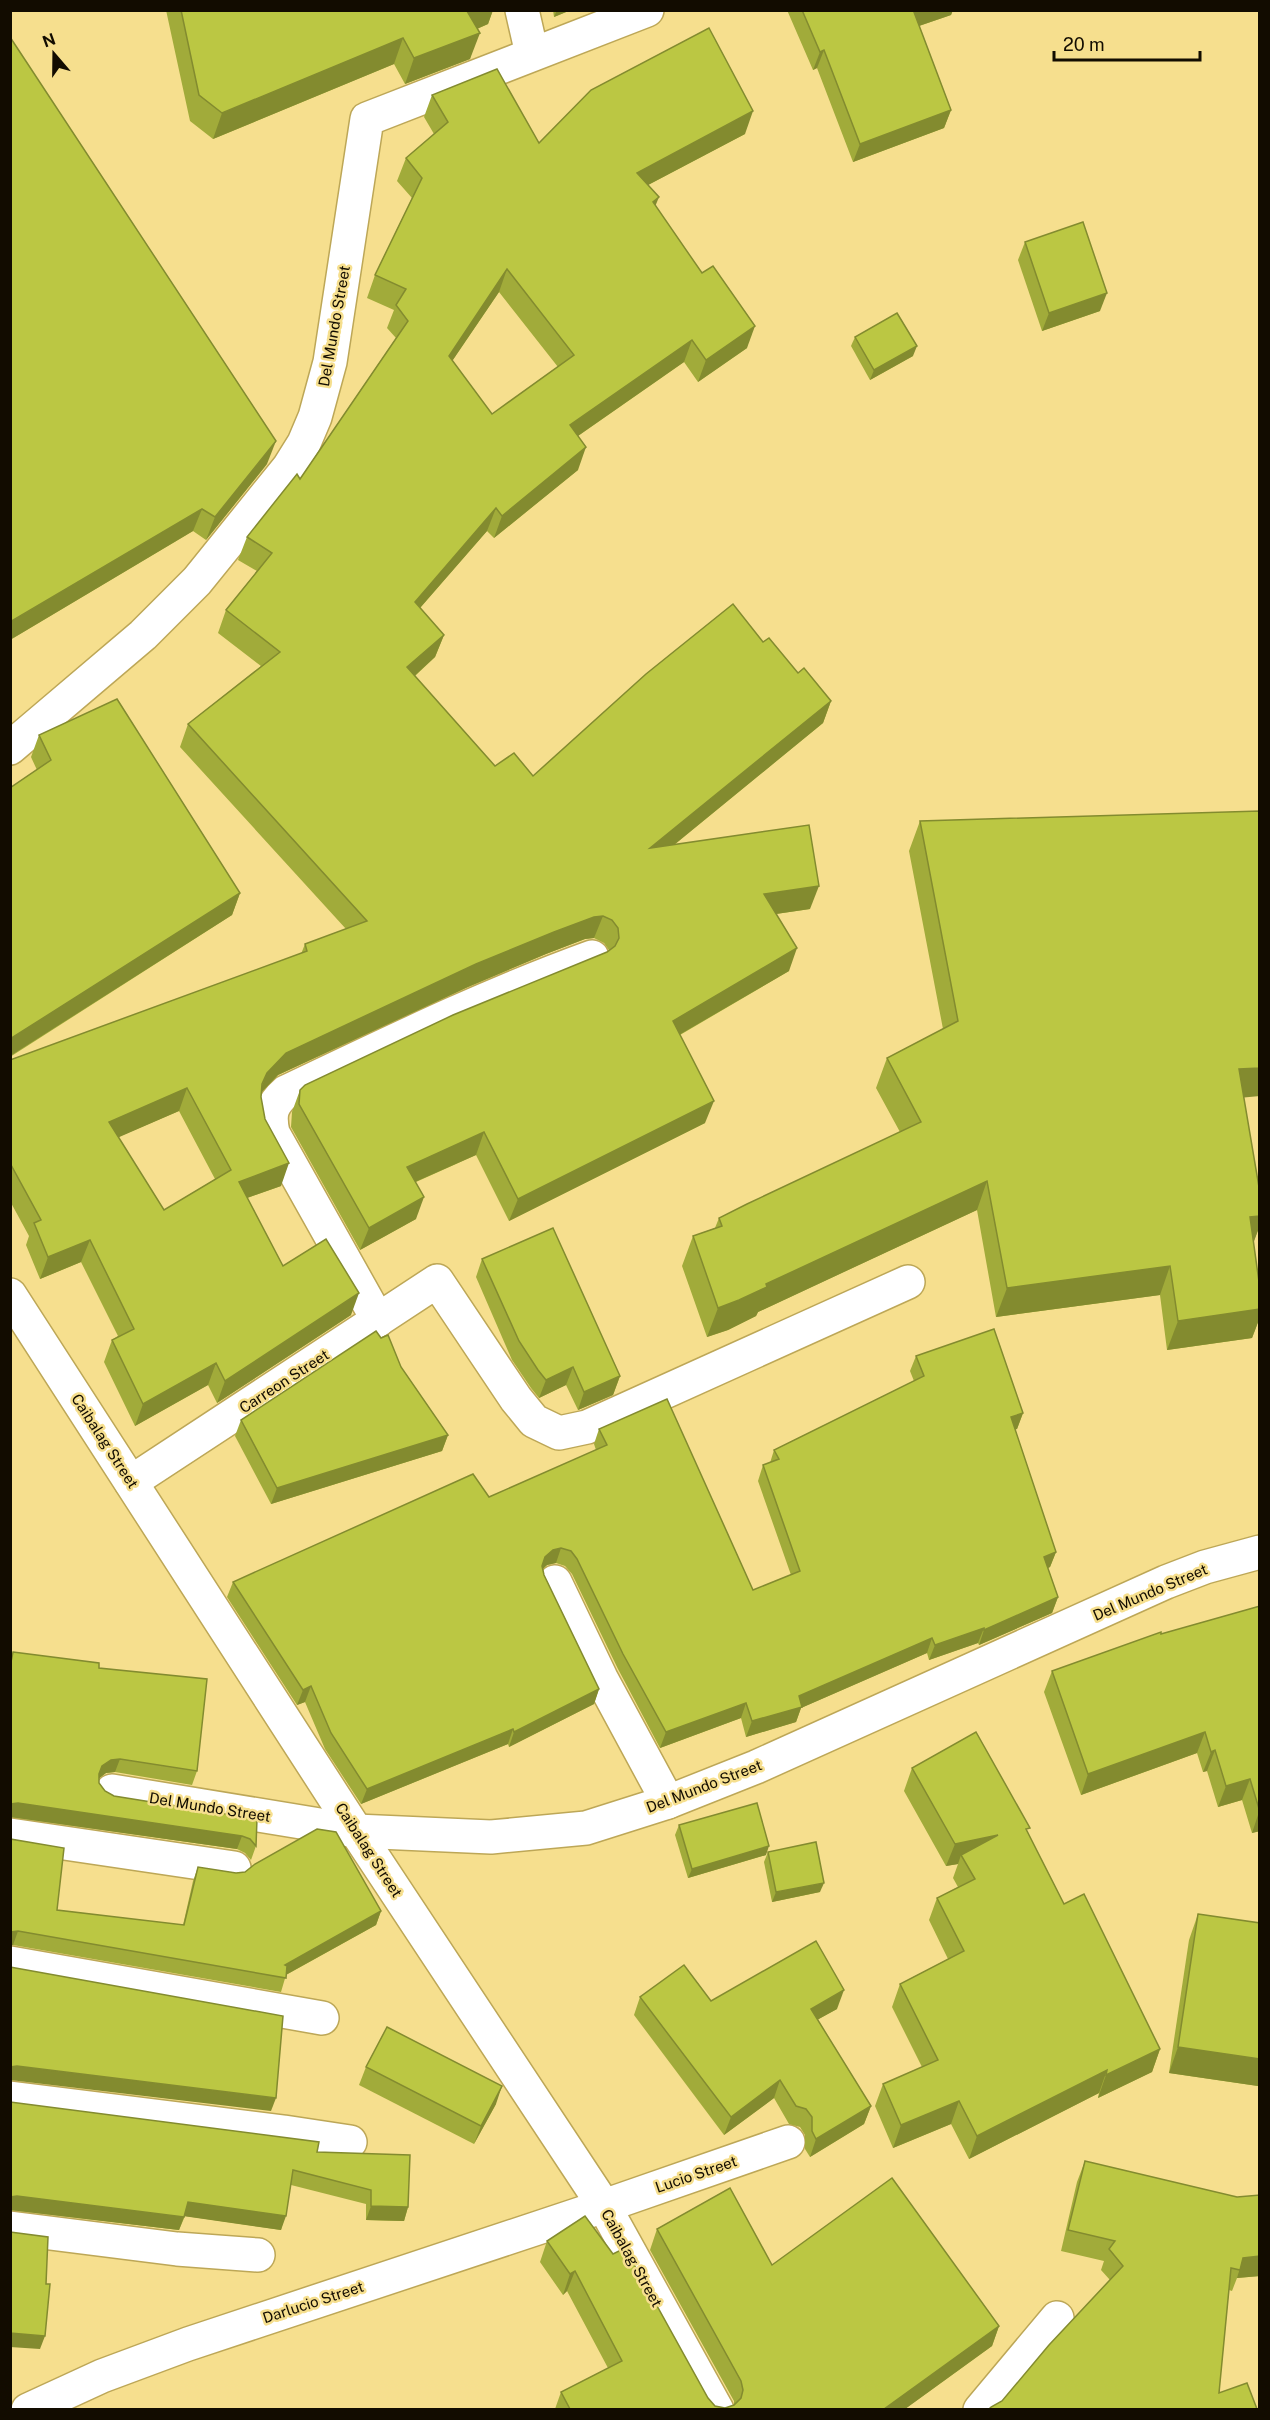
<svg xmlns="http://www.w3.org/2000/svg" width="1270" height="2420" font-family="'Public Sans',sans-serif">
<rect width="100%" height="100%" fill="#f6df8e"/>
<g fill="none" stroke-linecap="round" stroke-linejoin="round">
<g stroke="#bda757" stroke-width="36">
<g id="minor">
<path d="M522 10 532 54"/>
<path d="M10 748 143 635 197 581 289 467 304 443 315 417 330 362 367 119 647 10"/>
<path d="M10 1295 356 1831 604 2206 717 2410"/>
<path d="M378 1320 273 1133C269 1114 271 1105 286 1092 387 1044 487 995 592 957"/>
<path d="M131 1482 437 1281 516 1399 534 1421 559 1433 587 1427 908 1282"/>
<path d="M555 1582 601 1678 668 1802"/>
<path d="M112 1791 356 1831 491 1837 586 1828 668 1802 756 1767 1166 1582 1205 1567 1260 1552"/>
<path d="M10 1835 234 1868"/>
<path d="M10 1963 322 2018"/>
<path d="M10 2098 284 2132 350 2142"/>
<path d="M10 2228 177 2249 258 2255"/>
<path d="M28 2410 102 2376 188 2344 604 2206 788 2142"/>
<path d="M980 2410 1057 2318"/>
</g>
</g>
<use href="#minor" stroke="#fff" stroke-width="33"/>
</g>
<g fill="#a1ab3a" fill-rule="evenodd">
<path d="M166 10H493L488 24 477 29 470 59 405 84 394 64 213 139 190 121Z"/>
<path d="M553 10H571L554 17Z"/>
<path d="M787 10H953L951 15 919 26 951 110 944 128 853 162 817 68 813 70Z"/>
<path d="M432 95 539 143 745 134 648 185 655 206 747 348 698 382 684 362 578 436V470L494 538 487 531 420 608 444 635 435 657 415 676 495 766 533 776 763 642 798 673 831 701 823 723 674 845 810 909 776 914 789 971 680 1035 705 1123 509 1221 476 1155 416 1182V1219L360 1250 291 1127 292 1112 300 1090 607 952 609 950 604 943 594 938 585 939 546 954 468 987 278 1075 261 1093V1097L265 1119 281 1186 247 1198 283 1266 351 1315 217 1403 208 1385 135 1426 104 1362 112 1340 118 1336 81 1262 40 1279 26 1245 29 1236 10 1201V1060L301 954 305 944 346 929 180 747 188 724 261 666 218 633 226 610 257 571 238 560 247 537 300 479 396 338 387 328 394 310 367 298 375 275 412 198 397 181 406 158 434 134 424 117ZM499 292 558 367 492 414 452 361ZM179 1111 215 1179 164 1210 118 1137Z"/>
<path d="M1025 242 1100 311 1042 331 1018 260Z"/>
<path d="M855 337 913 356 870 380 851 346Z"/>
<path d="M267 464 206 540 193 531 10 640Z"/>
<path d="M39 735 240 893 232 915 10 1057V788L37 770 31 757Z"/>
<path d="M920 821 1243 1097 1260 1193V1225L1253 1243 1260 1289V1317L1252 1338 1167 1350 1160 1295 996 1317 977 1210 758 1312 756 1316 728 1330 707 1337 682 1266 693 1236 715 1228 719 1218 900 1132 876 1088 887 1058 943 1029 909 851Z"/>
<path d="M482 1259 620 1376 613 1395 578 1410 566 1385 539 1398 531 1388 512 1360 476 1277Z"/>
<path d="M916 1356 1023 1413 1017 1429H1015L1056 1552 1050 1567 1048 1568 1058 1597 1052 1613 979 1645 978 1643 929 1660 927 1653 801 1708 796 1722 746 1737 741 1718 660 1748 618 1669 572 1574 565 1566 556 1563 547 1565 543 1569 544 1575 599 1689 594 1704 509 1747 508 1744 361 1804 325 1749 305 1702 297 1705 227 1597 233 1582 489 1497 596 1450 594 1444 599 1429 753 1590 791 1575 758 1481 763 1465 770 1463 774 1450 914 1381 910 1371Z"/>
<path d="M401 1367 448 1435 442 1451 271 1504 235 1436 241 1420Z"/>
<path d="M1260 1606V1831L1252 1833 1242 1800 1218 1807 1207 1771 1203 1772 1197 1753 1081 1795 1044 1692 1052 1671 1161 1634Z"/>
<path d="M13 1652 99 1668 197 1771 192 1785 115 1772 106 1773 99 1778V1783L105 1791 114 1796 257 1819 256 1846 251 1860 245 1853 237 1849 10 1817V1658Z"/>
<path d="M912 1768 1028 1833 1064 1904 1160 2049 1152 2072 1098 2098 1099 2093 969 2159 951 2124 893 2148 875 2106 883 2084 922 2067 892 2007 900 1984 948 1959 929 1920 937 1898 958 1887 953 1878 958 1864 946 1866 904 1791Z"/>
<path d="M679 1825 766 1855 688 1878 675 1835Z"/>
<path d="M10 1839 57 1910 183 1925 193 1881 198 1867 381 1911 376 1925 286 1975 281 1992 13 1945Z"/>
<path d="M768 1852 820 1892 772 1902 764 1862Z"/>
<path d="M1198 1914 1260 1923V2083L1258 2086 1169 2073 1189 1940Z"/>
<path d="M640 1997 837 2009 817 2020 871 2106 864 2124 810 2157 805 2149V2135L800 2127 789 2124 774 2098 724 2135 634 2015Z"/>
<path d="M366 2067 496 2104 474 2144 359 2085Z"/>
<path d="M10 2102 317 2152 408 2207 404 2221 366 2220V2204L291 2185 281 2230 185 2216 179 2230 10 2210Z"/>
<path d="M1085 2161 1260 2276 1237 2278 1232 2291 1229 2290 1219 2393 1002 2401 1110 2280 1101 2270 1104 2261 1061 2251 1077 2182Z"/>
<path d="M657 2229 772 2265 999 2326 992 2346 905 2409H555L561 2392 608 2368 567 2291 563 2295 540 2262 547 2241 715 2406 725 2408 734 2405V2401L650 2250Z"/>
</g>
<g fill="#838b2f">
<path d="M469 10H493L488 24 458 37 467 11Z"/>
<path d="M557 10H571L554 17Z"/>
<path d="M918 10H953L951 15 907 30 914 12Z"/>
<path d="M480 33 470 59 405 84 414 58Z"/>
<path d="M403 38 394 64 213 139 222 113Z"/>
<path d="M824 50 817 68 813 70 820 52Z"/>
<path d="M951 110 944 128 853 162 860 144Z"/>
<path d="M753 111 745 134 629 195 637 173Z"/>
<path d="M659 197 650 219 653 202Z"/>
<path d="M507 269 499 292 440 379 449 356Z"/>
<path d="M1107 293 1100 311 1042 331 1049 313Z"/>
<path d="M755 326 747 348 698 382 706 360Z"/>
<path d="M692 340 684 362 562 447 570 425Z"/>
<path d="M917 346 913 356 870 380 874 370Z"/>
<path d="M276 441 267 464 206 540 215 517Z"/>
<path d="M586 447 578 470 494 538 502 516Z"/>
<path d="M496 508 487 531 406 624 415 602Z"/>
<path d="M202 509 193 531 10 640V622Z"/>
<path d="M444 635 435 657 399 690 407 667Z"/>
<path d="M831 701 823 723 642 871 650 848Z"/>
<path d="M819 886 810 909 756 917 764 894Z"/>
<path d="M240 893 232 915 10 1056V1039Z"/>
<path d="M603 916 594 938 585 939 546 954 468 987 278 1075 258 1096 267 1073 286 1053 476 964 554 932 594 917Z"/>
<path d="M797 948 789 971 665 1043 673 1021Z"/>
<path d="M1260 1068V1096L1228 1099 1239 1069Z"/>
<path d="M187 1088 179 1111 101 1145 109 1122Z"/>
<path d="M714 1101 705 1123 509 1221 518 1199Z"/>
<path d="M484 1132 476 1155 399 1189 407 1167Z"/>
<path d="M289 1163 281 1186 230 1204 239 1182Z"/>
<path d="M987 1181 977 1210 758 1312 756 1316 728 1330 707 1337 718 1308 766 1284Z"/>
<path d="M424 1197 416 1219 360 1250 369 1228Z"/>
<path d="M1260 1216V1225L1253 1244 1250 1217Z"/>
<path d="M90 1240 81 1262 40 1279 48 1257Z"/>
<path d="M1170 1266 1160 1295 996 1317 1007 1288Z"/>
<path d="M359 1293 351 1315 217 1403 225 1381Z"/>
<path d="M1260 1309V1317L1252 1338 1167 1350 1178 1321Z"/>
<path d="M216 1363 208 1385 135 1426 143 1404Z"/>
<path d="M573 1367 566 1385 539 1398 546 1380Z"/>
<path d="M620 1376 613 1395 578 1410 584 1392Z"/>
<path d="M1023 1413 1017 1429 1006 1433 1011 1417Z"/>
<path d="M448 1435 442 1451 271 1504 277 1488Z"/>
<path d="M561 1548 556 1563 547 1565 539 1572 545 1557 553 1550Z"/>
<path d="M1056 1552 1050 1567 1039 1572 1044 1557Z"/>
<path d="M1058 1597 1052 1613 979 1645 984 1630Z"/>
<path d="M984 1628 978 1643 929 1660 935 1645Z"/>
<path d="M932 1638 927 1653 801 1708 796 1722 746 1737 752 1721 799 1696Z"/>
<path d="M311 1686 305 1702 297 1705 303 1690Z"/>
<path d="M599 1689 594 1704 509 1747 514 1732Z"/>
<path d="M746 1703 741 1718 660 1748 666 1732Z"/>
<path d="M513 1729 508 1744 361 1804 367 1789Z"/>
<path d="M1205 1732 1197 1753 1081 1795 1088 1774Z"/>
<path d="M1215 1750 1207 1771 1203 1772 1211 1752Z"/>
<path d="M120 1759 115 1772 106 1773 97 1780 94 1787 102 1766 111 1760Z"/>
<path d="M1250 1779 1242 1800 1218 1807 1226 1786Z"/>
<path d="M18 1803 242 1836 237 1849 10 1817V1804Z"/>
<path d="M1259 1812 1260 1831 1252 1833Z"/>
<path d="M998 1835 961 1855 958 1864 946 1866 955 1844Z"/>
<path d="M769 1846 766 1855 688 1878 692 1869Z"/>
<path d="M824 1883 820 1892 772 1902 776 1892Z"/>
<path d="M381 1911 376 1925 282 1977 285 1965Z"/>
<path d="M18 1931 13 1945H10V1932Z"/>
<path d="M844 1990 837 2009 804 2027 811 2009Z"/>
<path d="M1178 2047 1260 2059V2083L1258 2086 1169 2073Z"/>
<path d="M1160 2049 1152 2072 1098 2098 1106 2075Z"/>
<path d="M17 2066 276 2098 271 2111 10 2080V2067Z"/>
<path d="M1107 2070 1099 2093 969 2159 977 2136Z"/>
<path d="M780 2080 774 2098 724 2135 731 2117Z"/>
<path d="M502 2086 496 2104 474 2144 481 2126Z"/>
<path d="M959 2101 951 2124 893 2148 901 2125Z"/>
<path d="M871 2106 864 2124 810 2157 816 2139Z"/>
<path d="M17 2196 184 2217 179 2230 10 2210V2197Z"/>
<path d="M188 2202 286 2216 281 2230 183 2216Z"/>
<path d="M371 2206 408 2207 404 2221 366 2220Z"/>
<path d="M1260 2256V2276L1237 2278 1243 2258Z"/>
<path d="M575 2271 567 2291 563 2295 570 2274Z"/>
<path d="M999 2326 992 2346 905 2409H884Z"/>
<path d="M10 2333 45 2336 40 2349 10 2347Z"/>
</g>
<g fill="#bbc743" stroke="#838b2f" stroke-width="1.5" fill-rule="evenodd">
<path d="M181 10H469L467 11 480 33 414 58 403 38 222 113 199 95Z"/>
<path d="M802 10H918L914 12 951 110 860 144 824 50 820 52Z"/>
<path d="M709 28 753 111 637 173 659 197 653 202 702 273 713 266 755 326 706 360 692 340 570 425 586 447 502 516 496 508 415 602 444 635 407 667 495 766 514 753 533 776 646 674 733 604 763 642 769 638 798 673 804 668 831 701 650 848 809 825 819 886 764 894 797 948 673 1021 714 1101 518 1199 484 1132 407 1167 424 1197 369 1228 299 1104 300 1090 305 1085 453 1015 607 952 615 946 619 938 618 928 612 920 603 916 594 917 554 932 476 964 286 1053 267 1073 262 1084 261 1097 265 1119 289 1163 239 1182 283 1266 326 1239 359 1293 225 1381 216 1363 143 1404 112 1340 134 1329 90 1240 48 1257 34 1223 41 1220 10 1163V1060L307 951 305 944 367 921 188 724 280 652 226 610 272 553 247 537 297 474 300 479 408 321 396 305 406 289 375 275 422 178 406 158 448 122 432 95 497 69 539 143 591 90ZM507 269 574 355 492 414 449 356ZM187 1088 231 1170 164 1210 109 1122Z"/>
<path d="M10 37 276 441 215 517 202 509 10 622Z"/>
<path d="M1083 222 1107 293 1049 313 1025 242Z"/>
<path d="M897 313 917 346 874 370 855 337Z"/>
<path d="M117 699 240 893 10 1039V788L51 760 39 735Z"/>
<path d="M1260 811V1068L1239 1069 1260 1193V1216L1250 1217 1260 1289V1309L1178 1321 1170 1266 1007 1288 987 1181 766 1284 767 1287 739 1300 718 1308 693 1236 722 1226 719 1218 747 1204 921 1122 887 1058 958 1021 920 821Z"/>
<path d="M553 1228 620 1376 584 1392 573 1367 546 1380 538 1370 519 1341 482 1259Z"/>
<path d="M994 1329 1023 1413 1011 1417 1056 1552 1044 1557 1058 1597 984 1630V1628L935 1645 932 1638 799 1696 802 1707 752 1721 746 1703 666 1732 623 1654 577 1559 571 1551 561 1548 553 1550 545 1557 542 1566 544 1575 599 1689 514 1732 513 1729 367 1789 331 1733 311 1686 303 1690 233 1582 473 1474 489 1497 607 1445 599 1429 667 1399 753 1590 800 1571 763 1465 779 1459 774 1450 924 1376 916 1356Z"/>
<path d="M376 1331 381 1338 388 1335 401 1367 448 1435 277 1488 241 1420Z"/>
<path d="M1260 1606V1812L1250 1779 1226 1786 1215 1750 1211 1752 1205 1732 1088 1774 1052 1671 1161 1632V1634Z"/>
<path d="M13 1652 99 1663V1668L207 1679 197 1771 120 1759 111 1760 102 1766 99 1774V1783L105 1791 114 1796 257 1819 256 1846 250 1839 242 1836 18 1803 10 1804V1667Z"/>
<path d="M976 1732 1030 1828 1026 1829 1064 1904 1084 1894 1160 2049 1106 2075 1107 2070 977 2136 959 2101 901 2125 883 2084 938 2060 900 1984 964 1951 937 1898 975 1879 961 1855 998 1835 955 1844 912 1768Z"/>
<path d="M757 1803 769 1846 692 1869 679 1825Z"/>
<path d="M317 1829 336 1832 381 1911 285 1965 287 1966 286 1978 18 1931 10 1932V1839L64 1848 57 1910 184 1925 198 1867 236 1873 245 1872 255 1864Z"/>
<path d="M816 1842 824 1883 776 1892 768 1852Z"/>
<path d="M1198 1914 1260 1923V2059L1178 2047Z"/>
<path d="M816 1941 844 1990 811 2009 871 2106 816 2139 812 2131V2117L806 2109 796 2106 780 2080 731 2117 640 1997 684 1965 711 2001Z"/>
<path d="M10 1967 283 2016 276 2098 17 2066 10 2067Z"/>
<path d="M387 2027 502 2086 481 2126 366 2067Z"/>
<path d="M10 2102 319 2142 317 2152 410 2155 408 2207 371 2206V2190L293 2170 286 2216 188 2202 184 2217 17 2196 10 2197Z"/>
<path d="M1085 2161 1237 2197 1260 2195V2256L1243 2258 1240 2270 1231 2268 1219 2393 1247 2383 1257 2409H989L991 2407 1002 2401 1049 2345 1123 2266 1109 2249 1115 2241 1068 2230Z"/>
<path d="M892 2178 999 2326 884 2409H570L561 2392 622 2361 575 2271 570 2274 547 2241 585 2216 613 2254 625 2248 708 2398 715 2406 725 2408 734 2405 741 2398 743 2390 741 2381 657 2229 730 2188 772 2265Z"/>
<path d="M10 2232 48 2237 46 2284H50L45 2336 10 2333Z"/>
</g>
<g text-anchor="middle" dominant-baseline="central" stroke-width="5" stroke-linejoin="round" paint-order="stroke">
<g font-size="15" fill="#120c00" stroke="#f6df8e">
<text transform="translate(334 326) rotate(-80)">Del Mundo Street</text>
<text transform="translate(284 1381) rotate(-33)">Carreon Street</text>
<text transform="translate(105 1441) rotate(57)">Caibalag Street</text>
<text transform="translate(1150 1592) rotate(-23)">Del Mundo Street</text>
<text transform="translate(704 1786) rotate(-21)">Del Mundo Street</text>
<text transform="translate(210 1807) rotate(9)">Del Mundo Street</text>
<text transform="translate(369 1850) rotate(57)">Caibalag Street</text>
<text transform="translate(696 2174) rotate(-19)">Lucio Street</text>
<text transform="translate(632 2258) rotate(61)">Caibalag Street</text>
<text transform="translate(313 2302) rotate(-18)">Darlucio Street</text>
</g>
</g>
<rect width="1270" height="2420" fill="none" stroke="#120c00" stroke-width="24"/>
<g transform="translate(54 54) rotate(340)" stroke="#f6df8e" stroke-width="4.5" paint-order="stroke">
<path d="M0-4.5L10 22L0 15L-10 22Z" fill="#120c00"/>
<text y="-9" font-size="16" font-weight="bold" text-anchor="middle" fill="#120c00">N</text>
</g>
<path d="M1054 51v9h146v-9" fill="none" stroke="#120c00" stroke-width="3"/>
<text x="1063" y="51" font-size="18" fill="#120c00" stroke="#f6df8e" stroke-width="4.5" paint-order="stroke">20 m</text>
</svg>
